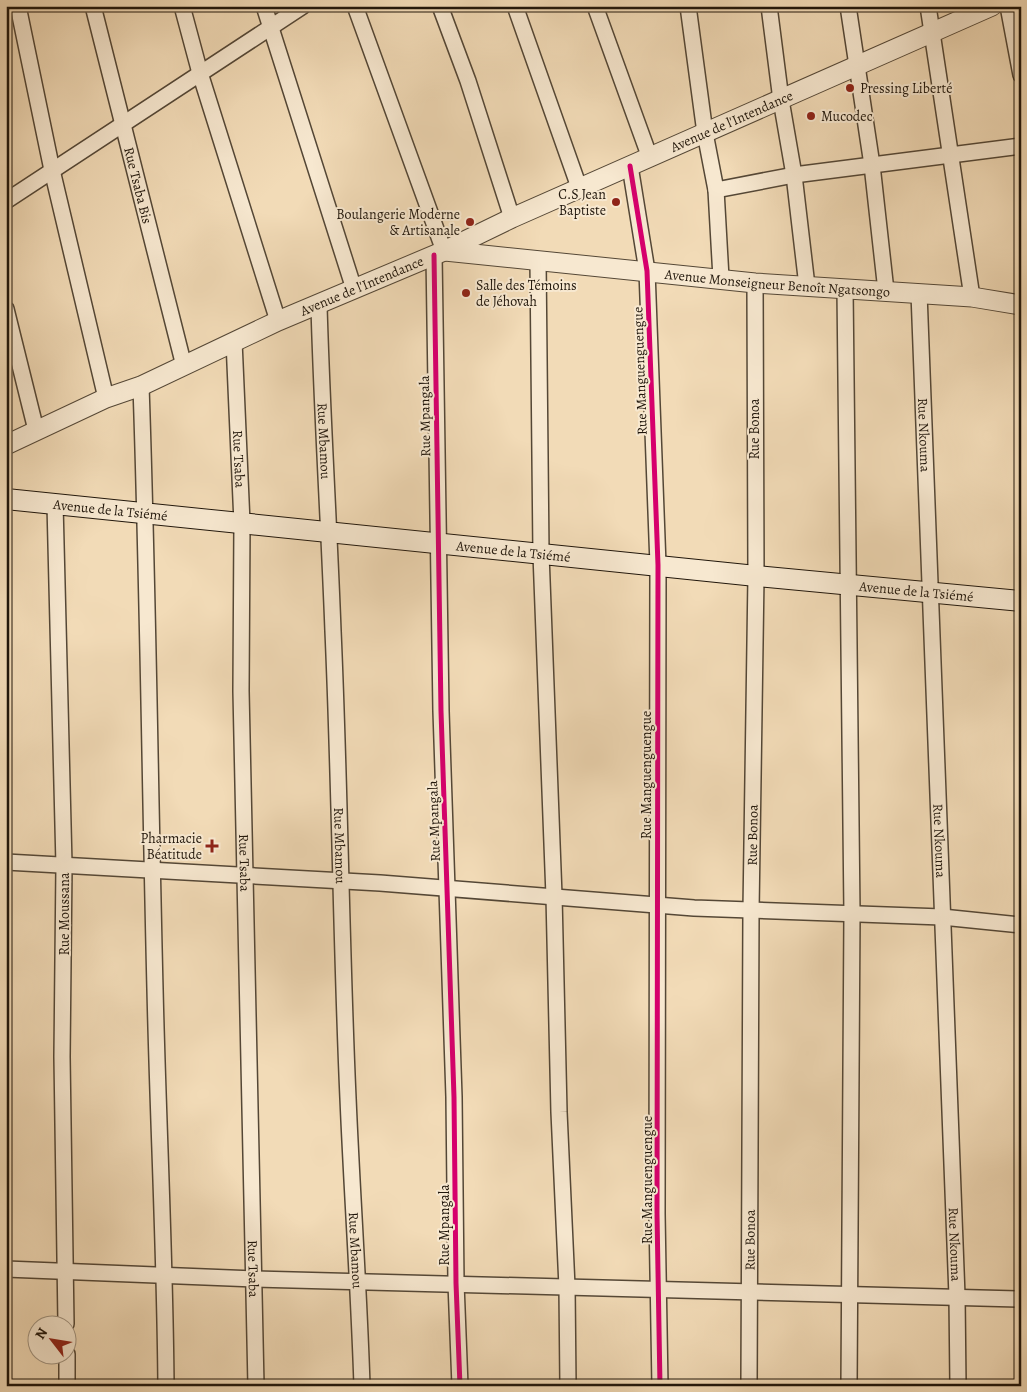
<svg xmlns="http://www.w3.org/2000/svg" width="1027" height="1392" font-family="Alegreya,serif">
<rect width="100%" height="100%" fill="#f2dbb7"/>
<filter id="stains"><feTurbulence type="fractalNoise" baseFrequency=".004" numOctaves="4"/><feColorMatrix values="0 0 0 0 .2 0 0 0 0 .09 0 0 0 0 .02 0 0 0 .5 -.17"/></filter>
<radialGradient id="worn" r=".72"><stop offset=".6" stop-color="#630" stop-opacity="0"/><stop offset="1" stop-color="#630" stop-opacity=".3"/></radialGradient>
<g fill="none" stroke-linecap="round" stroke-linejoin="round">
<g stroke="#544736" stroke-width="18">
<g id="minor">
<path d="M18 6 52 170 106 398"/>
<path id="s1" d="M93 6 184 366"/>
<path d="M182 6 200 73 278 321"/>
<path d="M264 6 354 289"/>
<path d="M355 6 444 251"/>
<path d="M440 6 468 81 512 218"/>
<path d="M515 6 580 190"/>
<path d="M595 6 650 158"/>
<path d="M688 6 705 133 716 190 721 278"/>
<path d="M769 6 781 100 794 175 807 286"/>
<path d="M848 6 872 165 886 291"/>
<path d="M928 6 972 297"/>
<path d="M1008 6 1021 75"/>
<path d="M630 166 647 271 658 565 657 1214 660 1386"/>
<path d="M716 190 794 175 1021 146"/>
<path d="M6 201 303 6"/>
<path d="M434 255 441 711 454 1097 456 1283 460 1386"/>
<path d="M538 261 541 554 554 896 559 1112 567 1287 568 1386"/>
<path d="M845 289 852 913 849 1386"/>
<path id="s2" d="M919 293 957 1296 958 1386"/>
<path id="s3" d="M319 306C322 414 329 523 333 631 340 787 341 943 348 1098 352 1194 359 1290 362 1386"/>
<path d="M6 309 36 430"/>
<path id="s4" d="M234 341 242 523 241 691 256 1386"/>
<path d="M141 386C148 587 150 788 155 989 158 1121 165 1253 166 1386"/>
<path d="M55 504 64 865 62 1057 66 1324"/>
<path d="M6 862 380 883 694 908 942 917 1021 925"/>
<path d="M6 1269 255 1279 1021 1299"/>
<path d="M67 1354V1386"/>
<path id="s5" d="M749 1386 751 911 756 576 755 283"/>
</g>
</g>
<g stroke="#544736" stroke-width="21">
<g id="tertiary">
<path id="s6" d="M445 251 755 283 972 297 1021 305"/>
<path id="s7" d="M6 445 106 398 141 386 278 321 444 251 512 218 992 6"/>
</g>
</g>
<g stroke="#20160b" stroke-width="22">
<g id="secondary">
<path id="s8" d="M6 499 756 576 1021 601"/>
</g>
</g>
<use href="#minor" stroke="#f7e8d0" stroke-width="15"/>
<use href="#tertiary" stroke="#f7e8d0" stroke-width="19"/>
<use href="#secondary" stroke="#f7e8d0" stroke-width="20"/>
<g stroke="#f7e8d0" stroke-width="8">
<g id="cycleway">
<path d="M630 166 647 271 658 565 657 1214 660 1386"/>
<path d="M434 255 441 711 454 1097 456 1283 460 1386"/>
</g>
</g>
<use href="#cycleway" stroke="#d6006c" stroke-width="5"/>
</g>
<g fill="#8f2418" stroke="#f7e8d0" stroke-width="2">
<circle cx="850" cy="88" r="5"/>
<circle cx="811" cy="116" r="5"/>
<circle cx="616" cy="202" r="5"/>
<circle cx="470" cy="222" r="5"/>
<circle cx="466" cy="293" r="5"/>
<path d="M209.5 838.5h5v5h5v5h-5v5h-5v-5h-5v-5h5z"/>
</g>
<g text-anchor="middle" dominant-baseline="central" stroke-width="4" stroke-linejoin="round" paint-order="stroke">
<g font-size="14" fill="#20160b" stroke="#f7e8d0" text-anchor="start">
<text x="860" y="88">Pressing Liberté</text>
<text x="821" y="116">Mucodec</text>
<text x="606" y="194" text-anchor="end">C.S Jean<tspan x="606" dy="16">Baptiste</tspan></text>
<text x="460" y="214" text-anchor="end">Boulangerie Moderne<tspan x="460" dy="16">&amp; Artisanale</tspan></text>
<text x="476" y="285">Salle des Témoins<tspan x="476" dy="16">de Jéhovah</tspan></text>
<text x="202" y="838" text-anchor="end">Pharmacie<tspan x="202" dy="16">Béatitude</tspan></text>
</g>
<g font-size="14" fill="#20160b" stroke="#f7e8d0">
<text stroke="none"><textPath href="#s7" startOffset="795">Avenue de l'Intendance</textPath></text>
<text stroke="none"><textPath href="#s1" startOffset="185">Rue Tsaba Bis</textPath></text>
<text stroke="none"><textPath href="#s6" startOffset="334">Avenue Monseigneur Benoît Ngatsongo</textPath></text>
<text stroke="none"><textPath href="#s7" startOffset="390">Avenue de l'Intendance</textPath></text>
<text transform="translate(640 371) rotate(-92)">Rue Manguenguengue</text>
<text transform="translate(425 416) rotate(-91)">Rue Mpangala</text>
<text transform="translate(754 429) rotate(-90)">Rue Bonoa</text>
<text stroke="none"><textPath href="#s2" startOffset="142">Rue Nkouma</textPath></text>
<text stroke="none"><textPath href="#s3" startOffset="135">Rue Mbamou</textPath></text>
<text stroke="none"><textPath href="#s4" startOffset="118">Rue Tsaba</textPath></text>
<text stroke="none"><textPath href="#s8" startOffset="105">Avenue de la Tsiémé</textPath></text>
<text stroke="none"><textPath href="#s8" startOffset="510">Avenue de la Tsiémé</textPath></text>
<text stroke="none"><textPath href="#s8" startOffset="915">Avenue de la Tsiémé</textPath></text>
<text transform="translate(646 775) rotate(-90)">Rue Manguenguengue</text>
<text transform="translate(434 821) rotate(-92)">Rue Mpangala</text>
<text stroke="none"><textPath href="#s5" startOffset="551">Rue Bonoa</textPath></text>
<text stroke="none"><textPath href="#s2" startOffset="548">Rue Nkouma</textPath></text>
<text stroke="none"><textPath href="#s3" startOffset="540">Rue Mbamou</textPath></text>
<text stroke="none"><textPath href="#s4" startOffset="522">Rue Tsaba</textPath></text>
<text transform="translate(64 914) rotate(-90)">Rue Moussana</text>
<text transform="translate(647 1180) rotate(-90)">Rue Manguenguengue</text>
<text transform="translate(444 1225) rotate(-90)">Rue Mpangala</text>
<text stroke="none"><textPath href="#s5" startOffset="146">Rue Bonoa</textPath></text>
<text stroke="none"><textPath href="#s2" startOffset="952">Rue Nkouma</textPath></text>
<text stroke="none"><textPath href="#s3" startOffset="945">Rue Mbamou</textPath></text>
<text stroke="none"><textPath href="#s4" startOffset="928">Rue Tsaba</textPath></text>
</g>
</g>
<rect width="1027" height="1392" fill="none" stroke="#f2dbb7" stroke-width="25"/>
<rect x="8" y="8" width="1012" height="1377" fill="none" stroke="#20160b" stroke-width="2.5"/>
<rect x="12" y="12" width="1002" height="1367" fill="none" stroke="#20160b"/>
<g transform="translate(52 1340) rotate(301)"><circle r="24" fill="#f7e8d0" stroke="#a19481"/>
<path d="M0-4L9 19L0 12L-9 19Z" fill="#8f2418"/>
<text y="-8" font-size="14" font-weight="bold" text-anchor="middle" fill="#20160b">N</text>
</g>
<rect width="100%" height="100%" filter="url(#stains)"/>
<rect width="100%" height="100%" fill="url(#worn)"/>
</svg>
